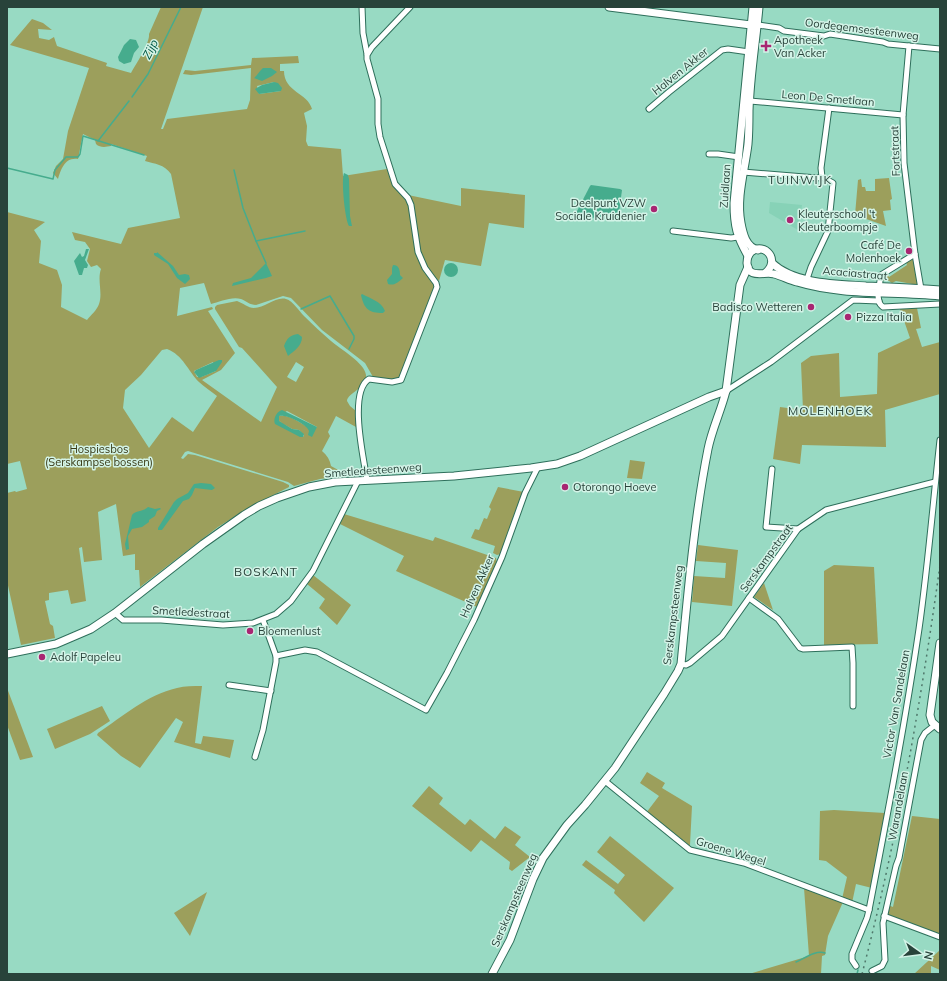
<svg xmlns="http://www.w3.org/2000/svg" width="947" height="981" font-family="Mulish,sans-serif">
<rect width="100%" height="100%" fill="#98dac3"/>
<path fill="#87d2b7" d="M770 202 802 205 798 230 769 213Z"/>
<g fill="#9c9f5c" fill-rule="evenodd">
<path d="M161 7H203L161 129H163L167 119 247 109 250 100 251 68 191 75 183 74 185 70 195 71 251 65 252 58 298 56 299 63 280 64V71H284C284 92 308 93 312 109L304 113 307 126 306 141 308 146 341 149 343 176 387 169 393 184 405 198 409 207 415 242 434 283V290L400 377 394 380 373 377 365 363 322 330 291 298 283 296 256 305C250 305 246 301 241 299 232 296 219 302 211 304L204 283 180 288 177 316 212 307 213 309 208 311 235 353 221 370 202 380 261 422 277 387 242 348 239 347 215 309V307L217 305 237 301C243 303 248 308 254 308 265 308 276 296 286 299 293 301 299 311 304 316 313 325 322 333 331 341 340 349 365 363 366 375 367 389 348 392 347 401L350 406 356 411V427L336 416 328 432 330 436 322 451C327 455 330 460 331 466L340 471V476L320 479 294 486 288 482 188 451 185 452 181 458 183 459 188 454 195 455 283 482 289 485V487L250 507 218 527 140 587 139 570H135V554L123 556 116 504 98 512 102 560 84 562 82 547 79 548 86 601 71 604 68 590 49 593V600L45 601 50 624 53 626 55 638 21 645 7 581V493L15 491 16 492 27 489 20 461 7 464V212L45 222 34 230 41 241 39 263 57 270 62 285 61 307 87 320C91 315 97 310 99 304 103 293 97 280 101 269L97 265 91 267 87 261 90 249 85 242 75 240 72 232 121 244 128 228 180 218 171 174C164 164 155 164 145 161L147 156 111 144V146C106 147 100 148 96 144L95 140 83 134 78 159C65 157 61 169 58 179L53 173 56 166 63 159 68 131 89 68 10 45 32 19 43 23 52 30 38 29 39 38 49 40 54 37 57 46 107 63 106 66 131 73C136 64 150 43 149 34ZM274 82 281 91 259 94 257 86ZM167 349C183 355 188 371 199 382 204 387 211 391 217 396L193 432 172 417 149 448 123 408 125 390 141 375 162 350ZM213 362 216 371 201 377H197L194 371ZM296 362 304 367 296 382 287 377ZM287 411 317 427 309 433V428C301 423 289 414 279 416V421L292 429 299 430 304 435 303 437 275 418Z"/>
<path d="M889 178 892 199 890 200 891 210 883 211 886 226 855 215 858 180 861 179 862 187H865L866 191H875V179Z"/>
<path d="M461 188 525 195 524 228 489 223 481 266 445 260 439 281C432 274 425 266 421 256 413 236 420 213 408 195L461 206Z"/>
<path d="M910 259 913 260 918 285 896 281 892 283 889 281H883L884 277 888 274 889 277 907 265 906 262Z"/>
<path d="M917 308 921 328 916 329 922 347 940 342V394L885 410 886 447 802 445 800 464 773 459 780 407 803 410 801 363 811 356 839 353 840 397 877 394 878 353 910 338 900 309Z"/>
<path d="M630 460 645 462 642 479 627 478Z"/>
<path d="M498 487 524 492 501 554 497 555 493 553 495 546 471 538 475 529 479 530 484 518 487 519 491 509 489 507Z"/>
<path d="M344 514 433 541 435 537 496 558 497 563 477 607 396 571 404 556 340 524Z"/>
<path d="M698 545 738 550 732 606 692 602 694 576 725 578 726 563 696 561Z"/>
<path d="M834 565 874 567 878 644 824 645V571Z"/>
<path d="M313 575 351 605 337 625 319 608 325 599 307 584Z"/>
<path d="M764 583 773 610 754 597Z"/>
<path d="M202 686 195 743 201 744 203 736 234 740 230 758 174 742 183 722 176 718 140 768 121 756 97 735 98 733C123 716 147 695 177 688 185 686 193 686 202 686Z"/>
<path d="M7 688 33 757 20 760 7 725Z"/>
<path d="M102 706 110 721 90 734 55 749 47 729Z"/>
<path d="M647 772 665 783 662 788 692 806 690 845 689 847 646 813 659 796 640 783Z"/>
<path d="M429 786 443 798 439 804 465 825 470 819 495 839 505 826 521 837 515 845 530 857 512 871 509 869 510 862 481 840 471 852 412 806Z"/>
<path d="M834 810 885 813 872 888 856 884 852 903 842 899 847 877 826 861 819 860 820 811Z"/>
<path d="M912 816 940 819V935L889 916 886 911 888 905 893 907Z"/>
<path d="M610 836 674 888 644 922 614 893 615 890 582 865 586 860 618 884 625 875 597 852Z"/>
<path d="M804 888 843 902 828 936 825 955 822 956 821 974H749L809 956Z"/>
<path d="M207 892 190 936 174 913Z"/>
<path d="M940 950V970L931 966V974H914Z"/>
</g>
<g fill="#46ac8d">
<path d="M130 39 136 40 139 47 134 53 131 62 124 64 119 61 118 57 124 45Z"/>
<path d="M263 68H271L277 72 272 76 262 81 254 78C258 75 259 71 263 68Z"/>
<path d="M274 82 278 83 282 88 281 91 259 94 255 89 262 85Z"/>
<path d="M344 173 348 175 349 179 350 216 352 226H349C345 220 341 180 344 173Z"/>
<path d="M591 185 620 189 622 190 618 220 576 216 575 215 590 186Z"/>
<path d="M86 249H89L85 260 88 265 87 268H84L82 275H79L74 261 80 253 82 257 84 256Z"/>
<path d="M157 252 173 266 179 275 185 274 189 275 190 279 185 284 177 278 168 264 154 255V253H157Z"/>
<circle cx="451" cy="270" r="7"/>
<path d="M266 263 272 276 266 278 232 286 233 283 251 278Z"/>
<path d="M393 265C399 265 400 270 400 275L403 278C398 282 395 286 388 284L387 280 392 274V268Z"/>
<path d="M362 294C371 299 381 301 385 311L383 313C369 313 364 309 361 295Z"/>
<path d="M298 334 302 337C302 346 294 351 288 356L284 346C287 338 290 335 298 334Z"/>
<path d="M219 360H222V362L216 371 199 378 194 372 196 370Z"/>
<path d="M282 410 317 427 312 437 308 435 309 431C307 424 286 414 279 416V421L292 429 299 430 304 434 303 437H300L275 424C273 419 276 412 282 410Z"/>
<path d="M201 483 211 484 215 488 212 490 195 488 192 495 189 499 183 501 162 530H158V528L174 502 177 499 188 493 194 484Z"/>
<path d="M148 507 155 509 160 508 161 509 157 511 155 516 149 520V522L142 527 132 529 128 536 129 549 126 550 125 544 132 515C136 510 143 512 148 507Z"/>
</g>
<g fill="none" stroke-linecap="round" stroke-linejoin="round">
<g stroke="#46ac8d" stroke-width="1.5">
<path d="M132 97 148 74 181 7"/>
<path d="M98 141 129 101"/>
<path d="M7 168 53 179 55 170 66 157H78L80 154 83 136 144 155"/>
<path d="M234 170 243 208 256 241 266 263"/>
<path d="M256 241 305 231"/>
<path d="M301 309 330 296 354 336V339L349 349"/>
<path d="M796 962C805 958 816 950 825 953"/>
<path d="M857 974 858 970"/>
</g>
<g stroke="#2e6f5b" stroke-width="7">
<g id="street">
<path d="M362 7 363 33 367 54"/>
<path d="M758 25 779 28 784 31 824 36 830 34 883 42 888 44 940 49"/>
<path d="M909 46 903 115 904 163 915 254 921 289"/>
<path d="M750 101 903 115"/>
<path d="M649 109 669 92 722 50 728 49 749 52"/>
<path d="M709 154H718L739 157"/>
<path d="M743 172 817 178 822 177"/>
<path d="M673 231 731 238 738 237"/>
<path d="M807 279 811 267 828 231 833 183 822 177 821 168 829 108"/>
<path d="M879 287 881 275 915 254"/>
<path d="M878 293C878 298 878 304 883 307L940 304"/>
<path d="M726 391 771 362 853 300 879 301"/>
<path d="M772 469 766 527 798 529"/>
<path d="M367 480C364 460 348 392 369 379L392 382 401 380 437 287 436 283 425 268 418 252 411 205 408 198 395 184 380 137 378 124V99L367 59V55L372 47 410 7"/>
<path d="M749 598 778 619 800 648 803 649 852 647 853 663V706"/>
<path d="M115 613 123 620H161L223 625 253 623 276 614 291 601 313 571 358 481"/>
<path d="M276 656 305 650 317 652 426 710 447 673 474 620 502 557 525 493 538 467"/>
<path d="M681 664 686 665 690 663 722 636 798 529 826 510 935 482"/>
<path d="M229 685 271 691"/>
<path d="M255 757 263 730 276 662V656L263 620"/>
<path d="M605 781 690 850 744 863 869 910"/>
<path d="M884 916 940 937"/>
<path d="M856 966 852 960V954L867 918 869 910C887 817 905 724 919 629 928 566 933 503 940 440"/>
<path d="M872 971 882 966 885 960 883 923 896 866 899 858 921 740 925 733 935 725"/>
</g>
</g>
<g stroke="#2e6f5b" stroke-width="9">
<g id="secondary">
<path d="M609 7 751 25"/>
<path d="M758 250C746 247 743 234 741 223 736 197 745 170 748 144 749 133 749 122 749 111 750 76 756 41 759 7"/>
<path d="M748 256C737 236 734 227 734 203L753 7"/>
<path d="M772 263C794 284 837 284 866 286 891 287 915 288 940 290"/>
<path d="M765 273C781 261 765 241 751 252 748 255 747 259 747 263 748 280 765 271 774 274 782 276 789 280 797 282 843 296 893 291 940 296"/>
<path d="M940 643 930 715 932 722 940 729"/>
<path d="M7 654 56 644 91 629 115 613 203 544 244 515 259 506 277 498 309 487 335 482 454 476 531 468 557 464 580 456 709 397 726 391"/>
<path d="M492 974 510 940 533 879 543 858 567 825 585 805 615 768 664 694 678 671 681 664C688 592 694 520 708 449 712 429 721 411 726 391L740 285 748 267"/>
</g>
</g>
<use href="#street" stroke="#fff" stroke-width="5"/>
<use href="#secondary" stroke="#fff" stroke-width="7"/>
<path stroke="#4f776a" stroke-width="1.5" stroke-dasharray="2 4" stroke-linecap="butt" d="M862 974C897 840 921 702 940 565"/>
</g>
<g fill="#a82672" stroke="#d3f3e7" stroke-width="1.5">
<path d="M764 40h4v4h4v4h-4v4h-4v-4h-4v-4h4z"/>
<circle cx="654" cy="209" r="4"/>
<circle cx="790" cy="220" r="4"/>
<circle cx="909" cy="251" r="4"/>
<circle cx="811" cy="307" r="4"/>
<circle cx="848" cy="317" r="4"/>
<circle cx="565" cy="487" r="4"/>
<circle cx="250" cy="631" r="4"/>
<circle cx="42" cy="657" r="4"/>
</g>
<g text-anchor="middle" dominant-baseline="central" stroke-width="3" stroke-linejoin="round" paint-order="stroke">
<g font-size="11" fill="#28433a" stroke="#d3f3e7">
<text transform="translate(862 29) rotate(7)">Oordegemsesteenweg</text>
<text transform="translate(680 71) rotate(-39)">Halven Akker</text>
<text transform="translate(828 98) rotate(5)">Leon De Smetlaan</text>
<text transform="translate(895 151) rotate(-92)">Fortstraat</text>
<text transform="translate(725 186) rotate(-86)">Zuidlaan</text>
<text transform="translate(855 273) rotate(5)">Acaciastraat</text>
<text transform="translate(373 470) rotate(-4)">Smetledesteenweg</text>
<text transform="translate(766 558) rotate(-54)">Serskampstraat</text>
<text transform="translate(477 586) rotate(-66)">Halven Akker</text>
<text transform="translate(191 612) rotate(3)">Smetledestraat</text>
<text transform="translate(673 615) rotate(-83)">Serskampsteenweg</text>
<text transform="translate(896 704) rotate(-80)">Victor Van Sandelaan</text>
<text transform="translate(898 806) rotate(-80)">Warandelaan</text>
<text transform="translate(731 851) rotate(17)">Groene Wegel</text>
<text transform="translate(514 900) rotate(-67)">Serskampsteenweg</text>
</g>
<g font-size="11" fill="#28433a" stroke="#d3f3e7" text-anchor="start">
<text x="774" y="40">Apotheek<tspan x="774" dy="13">Van Acker</tspan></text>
<text x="646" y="203" text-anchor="end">Deelpunt VZW<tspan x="646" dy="13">Sociale Kruidenier</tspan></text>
<text x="798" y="214">Kleuterschool 't<tspan x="798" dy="13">Kleuterboompje</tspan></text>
<text x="901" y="245" text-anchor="end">Café De<tspan x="901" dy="13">Molenhoek</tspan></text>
<text x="803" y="307" text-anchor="end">Badisco Wetteren</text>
<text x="856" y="317">Pizza Italia</text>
<text x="573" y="487">Otorongo Hoeve</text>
<text x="258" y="631">Bloemenlust</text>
<text x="50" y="657">Adolf Papeleu</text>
</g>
<g font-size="11" fill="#373814" stroke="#d3f3e7">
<text x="99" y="449">Hospiesbos<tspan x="99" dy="13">(Serskampse bossen)</tspan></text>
</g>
<g font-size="12" font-style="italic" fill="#005844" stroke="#d3f3e7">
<text transform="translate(150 49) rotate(-63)">Zijp</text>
</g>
<g font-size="12" letter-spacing="1" fill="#28433a" stroke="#d3f3e7">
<text x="800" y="179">TUINWIJK</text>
<text x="830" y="410">MOLENHOEK</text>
<text x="266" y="571">BOSKANT</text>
</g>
</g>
<rect width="947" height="981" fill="none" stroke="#28433a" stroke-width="16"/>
<g transform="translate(919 953) rotate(104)" stroke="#d3f3e7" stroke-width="3" paint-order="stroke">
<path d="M0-3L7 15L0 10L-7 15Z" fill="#28433a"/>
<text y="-6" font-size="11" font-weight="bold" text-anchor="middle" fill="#28433a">N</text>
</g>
</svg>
